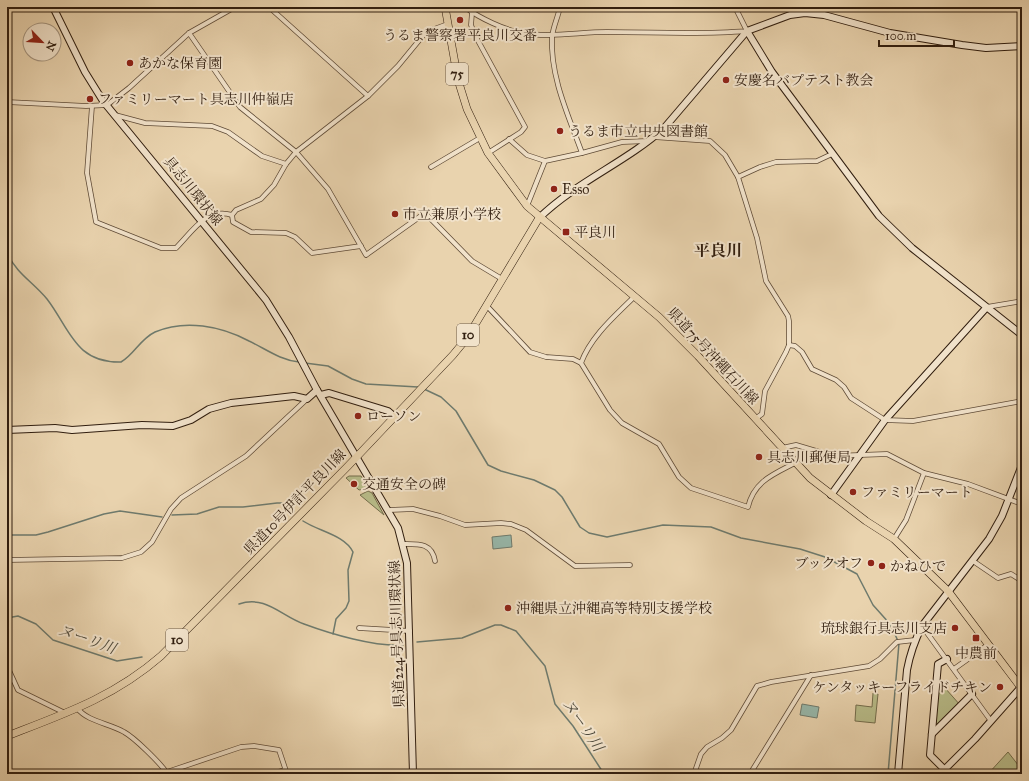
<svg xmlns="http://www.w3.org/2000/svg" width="1029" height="781" font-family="'IM FELL Great Primer','Noto Serif JP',serif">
<rect width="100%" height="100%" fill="#e9d3ae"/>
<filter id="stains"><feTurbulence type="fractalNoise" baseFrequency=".005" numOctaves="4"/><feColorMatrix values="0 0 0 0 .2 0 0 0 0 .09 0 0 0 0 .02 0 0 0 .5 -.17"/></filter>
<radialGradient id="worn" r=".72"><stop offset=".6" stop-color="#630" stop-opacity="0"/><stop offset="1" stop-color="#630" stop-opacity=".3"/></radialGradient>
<g fill="#b8bc89" stroke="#746d4c">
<path d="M349 476H361L369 488 359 490 346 478Z"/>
<path d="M368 491 372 493 384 515 360 495Z"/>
<path d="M937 679 961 706 932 734Z"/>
<path d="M873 693 878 694 875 723 855 721 856 705 872 707Z"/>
<path d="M1008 752 1022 770 1017 774H988Z"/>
</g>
<g fill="#97b8ab" stroke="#6e7a6d">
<path d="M511 535 512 547 493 549 492 537Z"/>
<path d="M802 704 819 707 817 718 800 715Z"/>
</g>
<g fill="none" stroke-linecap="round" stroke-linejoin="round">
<g stroke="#6e7a6d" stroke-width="1.5">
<path d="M7 253C17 274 33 282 47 299 70 329 75 363 121 362 134 355 140 339 155 332 185 319 221 326 249 341 266 349 280 360 299 362"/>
<path d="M305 363 328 366 352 379 366 384 418 387"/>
<path d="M424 389 441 397 456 411 488 465 501 471 534 480 555 490 562 497 580 527 589 533 607 537 663 525 711 527 741 538 800 549 825 557 857 574 873 605 890 624 899 643 888 774"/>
<path d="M172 515 197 514 219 507H243L277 503H284L294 511"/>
<path d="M303 521C318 531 345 535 353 552L348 570 349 601 346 608 336 619 333 634"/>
<path d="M7 535H36L48 532 104 514 120 511 162 517"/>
<path d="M239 604C266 595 281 616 304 624 331 634 375 647 403 645"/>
<path d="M7 618 18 616 36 624 53 640 117 661 142 657"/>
<path d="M417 642 462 638 495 625H501L516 631 545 666 555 704 573 726 604 774"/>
</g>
<g stroke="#5f4b37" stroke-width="5.5">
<g id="street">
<path d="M269 7 368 96"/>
<path d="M465 7C479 18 505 30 522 33 550 38 579 32 607 32 654 32 700 35 747 31L735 7"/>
<path d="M560 7C558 17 553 27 552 37 550 77 569 117 582 153"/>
<path d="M472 13 471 25 476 37 525 127 521 132 488 153"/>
<path d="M189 33 240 107 296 152 328 189 366 255 425 213 472 261 502 279"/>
<path d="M7 102 86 106 107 105 129 88 189 33 235 7"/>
<path d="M92 106 87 173 96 222 161 248H176C193 231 206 207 232 215"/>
<path d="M115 115 145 123 212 126 228 132 262 156 286 164"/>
<path d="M654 137 710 141 725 155 738 177 757 238 766 281 788 316 789 321V345L786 352 765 391 762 414 755 419"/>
<path d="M509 139 527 155 545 161"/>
<path d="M431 167 480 138"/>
<path d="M738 177 760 167 776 162 817 161 832 154"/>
<path d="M527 206 545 161 582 153 622 142 647 141"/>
<path d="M232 215 236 210 261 199 274 185 286 164 296 152 368 96 398 66 426 32 448 24"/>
<path d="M232 215 233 222 251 232 286 233 295 237 312 253 361 246"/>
<path d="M486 305 530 352 546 357 573 359 581 363 610 410 622 423 659 444 679 477 691 488 748 507C754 481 774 474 795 463"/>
<path d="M987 307 1022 301"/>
<path d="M789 345 795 346 802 352 812 369 836 380 844 387 851 398 885 420 913 421 1022 401"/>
<path d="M581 363C591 336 615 316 635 296"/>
<path d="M782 448 796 445 833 456 887 454 924 473 968 484 1022 504"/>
<path d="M389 510 413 509 440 516 465 525 501 523 511 524 526 530 575 566 630 565"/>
<path d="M894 539 906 520 924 473"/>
<path d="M404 544C419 544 432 543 435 561"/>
<path d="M7 560 122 558 141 552 152 542 171 509 181 498 246 456 307 399"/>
<path d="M973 561 998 578 1011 574 1022 581"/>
<path d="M922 626 991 721"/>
<path d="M359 628 410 631"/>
<path d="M7 666 18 690 65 713"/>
<path d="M954 669 989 644"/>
<path d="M77 708C88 722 109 723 124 732 135 738 160 763 167 773"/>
<path d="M167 772 241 747 254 746 279 750 287 774"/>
<path d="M272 774 285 770"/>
<path d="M694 774 701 754 707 747 722 738 731 730 757 686 771 682 869 666 880 659 897 642 915 640"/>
<path d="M750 774 811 675"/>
</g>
</g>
<g stroke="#311e0f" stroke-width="8">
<g id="secondary">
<path d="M53 7 85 72 103 101 266 300 289 337 317 390 398 528 407 563 413 774"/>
<path d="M435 7H438"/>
<path d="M747 31 772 72 879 216 912 248 1022 335"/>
<path d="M539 218C577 181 627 162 665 127L747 31 790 15 805 13 824 15 890 33 962 45 986 48 1022 46"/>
<path d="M321 395 329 393 388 411 395 417"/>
<path d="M7 430 55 428 72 430 142 425 173 426 191 420 209 409 231 403 294 396 307 399 317 390"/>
<path d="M831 495 885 420 986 308"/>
<path d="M932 734 972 694"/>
<path d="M945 770 930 755 938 664 947 659"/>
<path d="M898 774 907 670C910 654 915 640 922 626L989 539 1002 516 1022 465"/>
<path d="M940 774 975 739 1022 686"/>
</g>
</g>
<g stroke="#311e0f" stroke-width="8">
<g id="primary">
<path d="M445 7 458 80 467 109 488 153 527 206 659 317 698 356 810 478 866 521 894 539 948 591 1022 689"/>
<path d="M7 736C64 714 114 697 161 656L348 466 453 355 467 338 539 218"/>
</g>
</g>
<use href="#street" stroke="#f1e2ca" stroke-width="4"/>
<use href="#secondary" stroke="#f1e2ca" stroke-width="6"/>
<use href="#primary" stroke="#e9d3ae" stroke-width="7"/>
</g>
<g fill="#8f2418" stroke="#f1e2ca" stroke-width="1.5">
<circle cx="460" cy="20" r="4"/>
<circle cx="130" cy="63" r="4"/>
<circle cx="726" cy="80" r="4"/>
<circle cx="90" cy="99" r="4"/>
<circle cx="560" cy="131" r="4"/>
<circle cx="554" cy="189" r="4"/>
<circle cx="395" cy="214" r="4"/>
<rect x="562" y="228" width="8" height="8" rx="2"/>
<circle cx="358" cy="416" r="4"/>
<circle cx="759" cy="457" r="4"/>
<circle cx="354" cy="484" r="4"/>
<circle cx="853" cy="492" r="4"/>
<circle cx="871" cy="563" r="4"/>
<circle cx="882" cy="566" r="4"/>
<circle cx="508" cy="608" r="4"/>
<circle cx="955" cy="628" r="4"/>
<rect x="972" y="634" width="8" height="8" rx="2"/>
<circle cx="1000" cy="687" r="4"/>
</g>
<g text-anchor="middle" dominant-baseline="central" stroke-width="4" stroke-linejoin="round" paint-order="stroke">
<g fill="#f1e2ca" stroke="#6b5947" stroke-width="1">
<rect x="446" y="63" width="22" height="22" rx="3"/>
<rect x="457" y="324" width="22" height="22" rx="3"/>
<rect x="166" y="629" width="22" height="22" rx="3"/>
</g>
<g font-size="13" font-weight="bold" fill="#311e0f">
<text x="457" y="74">75</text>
<text x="468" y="335">10</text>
<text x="177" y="640">10</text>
</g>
<g font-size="14" fill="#311e0f" stroke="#f1e2ca" text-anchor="start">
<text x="460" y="35" text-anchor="middle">うるま警察署平良川交番</text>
<text x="138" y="63">あかな保育園</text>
<text x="734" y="80">安慶名バプテスト教会</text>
<text x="98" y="99">ファミリーマート具志川仲嶺店</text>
<text x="568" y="131">うるま市立中央図書館</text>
<text x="562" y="189">Esso</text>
<text x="403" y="214">市立兼原小学校</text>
<text x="574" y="232">平良川</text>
<text x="366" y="416">ローソン</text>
<text x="767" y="457">具志川郵便局</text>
<text x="362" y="484">交通安全の碑</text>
<text x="861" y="492">ファミリーマート</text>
<text x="863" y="563" text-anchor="end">ブックオフ</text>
<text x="890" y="566">かねひで</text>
<text x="516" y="608">沖縄県立沖縄高等特別支援学校</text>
<text x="947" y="628" text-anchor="end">琉球銀行具志川支店</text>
<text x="976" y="653" text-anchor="middle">中農前</text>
<text x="992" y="687" text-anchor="end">ケンタッキーフライドチキン</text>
</g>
<g font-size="14" fill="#311e0f" stroke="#f1e2ca">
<text transform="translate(193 191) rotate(51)">具志川環状線</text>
<text transform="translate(713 356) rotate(47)">県道75号沖縄石川線</text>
<text transform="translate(295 502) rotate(-46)">県道10号伊計平良川線</text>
<text transform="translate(397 634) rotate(-92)">県道224号具志川環状線</text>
</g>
<g font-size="15" font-style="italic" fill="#504c3e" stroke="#f1e2ca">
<text transform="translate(87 639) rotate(20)">ヌーリ川</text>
<text transform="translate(583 725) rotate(56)">ヌーリ川</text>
</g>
<g font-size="16" font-weight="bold" fill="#311e0f" stroke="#f1e2ca">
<text x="718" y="250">平良川</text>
</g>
</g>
<rect width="1029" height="781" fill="none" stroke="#e9d3ae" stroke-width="24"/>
<rect x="8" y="8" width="1013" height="765" fill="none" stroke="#311e0f" stroke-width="2"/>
<rect x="12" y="12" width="1005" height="757" fill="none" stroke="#311e0f"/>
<g transform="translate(42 42) rotate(115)"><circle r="19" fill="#f1e2ca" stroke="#a4947f"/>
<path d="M0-3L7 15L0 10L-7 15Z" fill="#8f2418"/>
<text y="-6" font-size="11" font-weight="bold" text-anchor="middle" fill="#311e0f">N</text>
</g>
<path d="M879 40v6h75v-6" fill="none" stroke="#311e0f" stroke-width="2"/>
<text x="885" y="40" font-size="12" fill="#311e0f" stroke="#f1e2ca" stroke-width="3" paint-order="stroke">100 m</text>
<rect width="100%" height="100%" filter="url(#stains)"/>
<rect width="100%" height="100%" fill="url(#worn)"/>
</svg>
